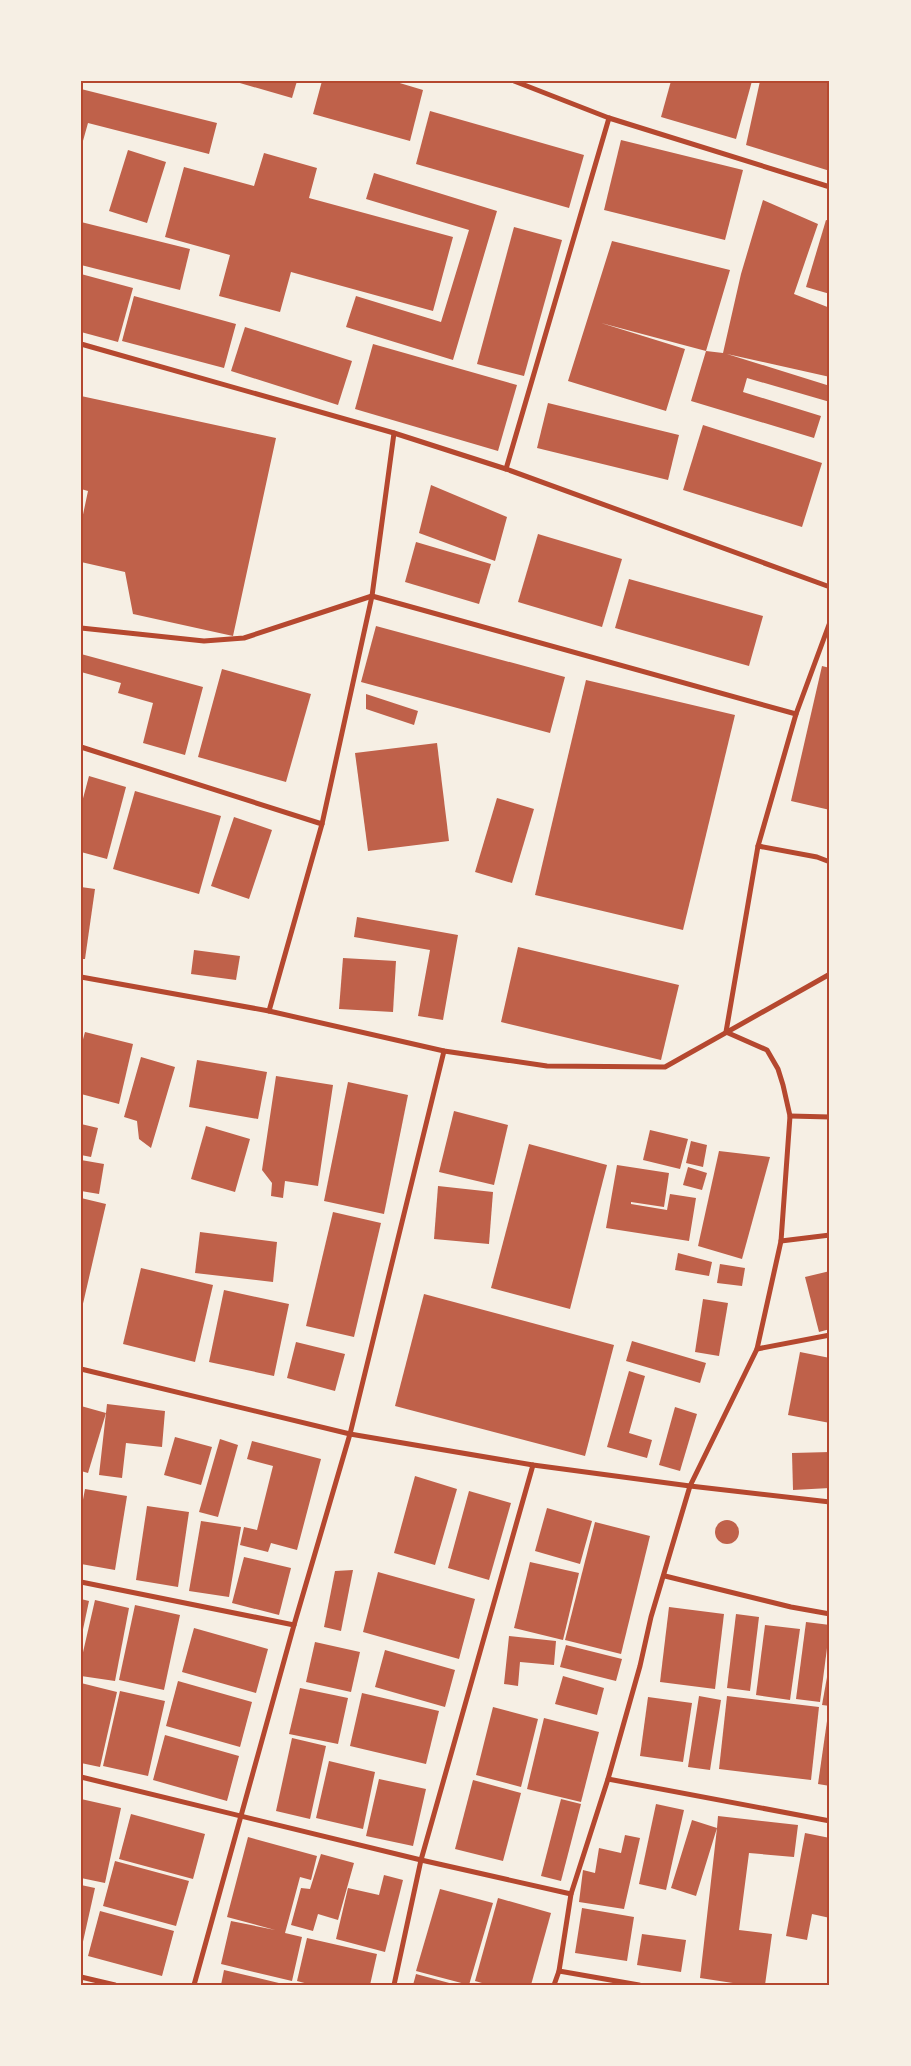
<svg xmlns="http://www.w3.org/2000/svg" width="911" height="2066" font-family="Quicksand,sans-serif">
<rect width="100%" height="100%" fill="#f6efe4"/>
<g fill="#bf614a">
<path d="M233 81H297L292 98Z"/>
<path d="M322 81H393L423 90 410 141 313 114Z"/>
<path d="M671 81H752L736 139 661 117Z"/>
<path d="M760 81H830V171L746 145Z"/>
<path d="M81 89 217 123 209 154 88 123 81 148Z"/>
<path d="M430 111 584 155 569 208 416 164Z"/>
<path d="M621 140 743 170 725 240 604 210Z"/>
<path d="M128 150 166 162 147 223 109 211Z"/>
<path d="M264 153 317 168 309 198 453 237 433 311 291 272 280 312 219 296 230 255 165 237 184 167 254 186Z"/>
<path d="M374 173 497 211 453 360 346 327 356 296 441 322 469 230 366 199Z"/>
<path d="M763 200 818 224 794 294 830 308V377L727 354 830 386V402L747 378 743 392 821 416 814 438 691 401 706 351 601 323 685 349 666 411 568 381 612 241 730 270 706 351 723 353 741 274Z"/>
<path d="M826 220 830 221V294L806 287Z"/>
<path d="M81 222 190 249 180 290 81 265Z"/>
<path d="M514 227 562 240 524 376 477 364Z"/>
<path d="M81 274 133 288 118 342 81 332Z"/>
<path d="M134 296 236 324 224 368 122 341Z"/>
<path d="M245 327 352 361 338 405 231 371Z"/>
<path d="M373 344 517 385 498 451 355 409Z"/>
<path d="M81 396 276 438 233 636 133 614 125 572 81 562V524L88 491 81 489Z"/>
<path d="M548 403 679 435 668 480 537 448Z"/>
<path d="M703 425 822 463 802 527 683 490Z"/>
<path d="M431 485 507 517 495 561 419 533Z"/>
<path d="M538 534 622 559 602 627 518 602Z"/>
<path d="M416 542 491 564 479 604 405 582Z"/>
<path d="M629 579 763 616 749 666 615 628Z"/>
<path d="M376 626 565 677 550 733 361 682Z"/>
<path d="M81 654 203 687 185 755 143 743 153 703 118 693 121 683 81 672Z"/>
<path d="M822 666 830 668V810L791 801Z"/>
<path d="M222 669 311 694 286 782 198 757Z"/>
<path d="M586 680 735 715 683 930 535 895Z"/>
<path d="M366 694 418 711 414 725 366 709Z"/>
<path d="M437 743 449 841 368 851 355 753Z"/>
<path d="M89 776 126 787 107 859 81 852V806Z"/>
<path d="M135 791 221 816 199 894 113 869Z"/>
<path d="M497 798 534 809 512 883 475 872Z"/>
<path d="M234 817 272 830 249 899 211 886Z"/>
<path d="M81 887 95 889 85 959H81Z"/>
<path d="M357 917 458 935 443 1020 418 1016 430 950 354 937Z"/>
<path d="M518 947 679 985 661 1060 501 1022Z"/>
<path d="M194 950 240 956 236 980 191 974Z"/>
<path d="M343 958 396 961 393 1012 339 1009Z"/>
<path d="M85 1032 133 1044 119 1104 81 1094V1047Z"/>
<path d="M141 1057 175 1067 151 1148 139 1139 137 1121 124 1117Z"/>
<path d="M197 1060 267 1072 258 1119 189 1107Z"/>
<path d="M276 1076 333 1085 318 1186 285 1181 283 1198 271 1196 272 1183 262 1170Z"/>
<path d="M348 1082 408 1095 384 1214 324 1201Z"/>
<path d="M454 1111 508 1125 494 1185 439 1172Z"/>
<path d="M81 1124 98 1128 91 1157 81 1155Z"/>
<path d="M206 1126 250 1139 235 1192 191 1179Z"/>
<path d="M650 1130 688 1139 680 1169 643 1160Z"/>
<path d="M691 1141 707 1145 703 1167 686 1163Z"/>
<path d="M529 1144 607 1165 570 1309 491 1288Z"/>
<path d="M719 1151 770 1157 742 1259 698 1246Z"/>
<path d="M81 1160 104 1164 99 1194 81 1191Z"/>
<path d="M617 1165 669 1173 664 1207 631 1202V1204L667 1210 670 1194 696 1198 689 1241 606 1228Z"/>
<path d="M688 1167 707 1173 702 1190 683 1185Z"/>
<path d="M438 1186 493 1192 489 1244 434 1239Z"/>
<path d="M81 1198 106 1204 82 1308H81Z"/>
<path d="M333 1212 381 1223 354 1337 306 1326Z"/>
<path d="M200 1232 277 1242 273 1282 195 1273Z"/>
<path d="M678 1253 712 1262 709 1276 675 1270Z"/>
<path d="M720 1264 745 1268 742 1286 717 1283Z"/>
<path d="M141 1268 213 1285 195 1362 123 1344Z"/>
<path d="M830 1271V1329L819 1332 805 1277Z"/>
<path d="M224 1290 289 1304 274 1376 209 1362Z"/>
<path d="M424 1294 614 1345 585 1456 395 1406Z"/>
<path d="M703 1299 728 1303 719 1356 695 1352Z"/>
<path d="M632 1341 706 1363 700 1383 626 1361Z"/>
<path d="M296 1342 345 1354 335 1391 287 1378Z"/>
<path d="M800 1352 830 1358V1423L788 1415Z"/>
<path d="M629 1371 645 1376 629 1433 652 1440 647 1458 607 1447Z"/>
<path d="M107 1404 165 1411 162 1447 126 1443 122 1478 99 1475Z"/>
<path d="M81 1406 106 1413 88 1473 81 1471Z"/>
<path d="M675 1407 697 1414 680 1471 659 1465Z"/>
<path d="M175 1437 212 1447 201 1485 164 1475Z"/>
<path d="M220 1439 238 1445 218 1517 199 1512Z"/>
<path d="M252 1441 321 1459 297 1550 271 1543 268 1552 240 1545 244 1527 257 1530 273 1466 247 1459Z"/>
<path d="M830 1452V1488L793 1490 792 1453Z"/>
<path d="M415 1476 457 1489 435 1565 394 1553Z"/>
<path d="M85 1489 127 1496 115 1570 81 1564V1510Z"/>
<path d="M469 1491 511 1503 489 1580 448 1568Z"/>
<path d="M147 1506 189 1512 178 1587 136 1580Z"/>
<path d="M547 1508 592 1521 580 1564 535 1551Z"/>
<circle cx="727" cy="1532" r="12"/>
<path d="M201 1521 241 1527 229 1597 189 1591Z"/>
<path d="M595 1522 650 1536 621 1654 565 1640Z"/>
<path d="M244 1557 291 1568 279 1615 232 1603Z"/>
<path d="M530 1562 579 1573 563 1640 514 1628Z"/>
<path d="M353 1570 341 1631 324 1627 335 1571Z"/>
<path d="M378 1572 475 1599 459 1659 363 1632Z"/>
<path d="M81 1599 89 1601 82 1634 81 1633Z"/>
<path d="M95 1600 129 1608 115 1681 81 1676V1661Z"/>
<path d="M135 1605 180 1615 164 1690 119 1680Z"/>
<path d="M669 1607 724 1614 715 1689 660 1682Z"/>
<path d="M736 1614 759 1617 750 1691 727 1688Z"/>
<path d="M806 1622 830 1625 820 1702 796 1699Z"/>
<path d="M765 1625 800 1629 790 1700 756 1695Z"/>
<path d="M194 1628 268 1649 256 1693 182 1672Z"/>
<path d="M509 1636 556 1641 554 1665 520 1662 518 1686 504 1684Z"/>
<path d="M315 1642 360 1652 351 1692 306 1682Z"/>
<path d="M566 1645 622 1659 616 1681 560 1667Z"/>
<path d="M385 1650 455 1670 445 1707 375 1687Z"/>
<path d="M829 1666H830V1706L822 1705Z"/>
<path d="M563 1676 604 1688 597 1715 555 1704Z"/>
<path d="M178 1681 252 1702 240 1747 166 1726Z"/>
<path d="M81 1683 117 1692 100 1767 81 1763Z"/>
<path d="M300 1688 348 1698 338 1744 289 1734Z"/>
<path d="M120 1691 165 1701 148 1776 103 1766Z"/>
<path d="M362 1693 439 1711 426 1764 350 1746Z"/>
<path d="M699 1696 721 1700 710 1770 688 1767Z"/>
<path d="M727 1696 819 1707 811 1780 719 1769Z"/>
<path d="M648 1697 692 1703 683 1762 640 1756Z"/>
<path d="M493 1707 538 1719 521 1787 476 1775Z"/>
<path d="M544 1718 599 1732 581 1802 527 1789Z"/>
<path d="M827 1721 830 1722V1786L818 1784Z"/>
<path d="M165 1735 239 1756 227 1801 153 1780Z"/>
<path d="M292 1738 326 1746 310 1819 276 1811Z"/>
<path d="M329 1761 375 1772 363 1829 316 1818Z"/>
<path d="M379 1779 426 1789 413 1846 366 1836Z"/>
<path d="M473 1780 521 1793 503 1861 455 1849Z"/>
<path d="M81 1799 121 1808 105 1883 81 1878Z"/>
<path d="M561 1799 581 1804 561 1881 541 1876Z"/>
<path d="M656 1804 684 1810 666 1890 639 1884Z"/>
<path d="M131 1814 205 1834 193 1879 119 1859Z"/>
<path d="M718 1816 798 1825 794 1857 749 1853 739 1930 772 1934 765 1985H746L700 1978 717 1828 696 1896 671 1888 692 1820 717 1828Z"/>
<path d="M805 1833 830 1838V1918L812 1914 807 1940 786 1936Z"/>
<path d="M625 1835 640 1838 624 1909 579 1902 583 1870 595 1873 599 1848 621 1853Z"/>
<path d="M248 1837 317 1856 311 1880 300 1877 285 1933 302 1937 292 1981 221 1964 231 1921 275 1930 227 1917Z"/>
<path d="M321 1854 354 1863 338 1920 318 1914 313 1931 291 1925 301 1888 310 1889Z"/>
<path d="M115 1861 189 1881 176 1926 103 1906Z"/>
<path d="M384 1875 403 1880 385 1952 336 1939 348 1888 379 1895Z"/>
<path d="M81 1885 95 1888 82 1946H81Z"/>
<path d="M440 1889 493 1903 469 1985 416 1971Z"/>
<path d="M498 1898 551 1913 531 1985H489L475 1981Z"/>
<path d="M582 1908 634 1917 627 1961 575 1953Z"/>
<path d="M100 1911 174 1931 162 1976 88 1956Z"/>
<path d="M642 1934 686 1940 681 1972 637 1965Z"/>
<path d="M307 1938 377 1954 370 1985H312L297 1981Z"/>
<path d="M224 1970 283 1984V1985H221Z"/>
<path d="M416 1974 453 1984V1985H413Z"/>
</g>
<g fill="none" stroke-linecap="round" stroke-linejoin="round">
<g stroke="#b5482f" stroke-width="5">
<path d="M514 81 609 118 830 187"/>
<path d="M81 344 394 433 506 469 830 587"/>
<path d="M506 469 609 118"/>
<path d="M81 628 204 641 244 638 372 596 796 714"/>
<path d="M81 747 322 824"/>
<path d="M758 846 817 857 830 862"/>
<path d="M81 977 269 1011 444 1051 547 1066 665 1067 830 974"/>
<path d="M269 1011 322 824 372 596 394 433"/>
<path d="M790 1116 830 1117"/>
<path d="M781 1241 830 1235"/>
<path d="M757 1349 830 1335"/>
<path d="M81 1369 350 1434 533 1465 690 1486 830 1502"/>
<path d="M665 1576 791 1607 830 1614"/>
<path d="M81 1582 294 1625"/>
<path d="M81 1777 421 1860 571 1894"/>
<path d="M608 1779 830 1821"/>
<path d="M559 1971 639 1985"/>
<path d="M81 1977 115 1985"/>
<path d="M194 1985 294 1625 350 1434 444 1051"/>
<path d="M394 1985 421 1860 533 1465"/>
<path d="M554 1985 559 1971 571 1894 608 1779 640 1666 651 1617 690 1486 757 1349 781 1241 790 1116 783 1085 778 1069 767 1050 726 1032 758 846 796 714 830 622"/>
</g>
</g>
<rect width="911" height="2066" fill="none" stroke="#f6efe4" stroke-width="165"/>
<rect x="82" y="82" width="746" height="1902" fill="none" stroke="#b5482f" stroke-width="2"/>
</svg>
